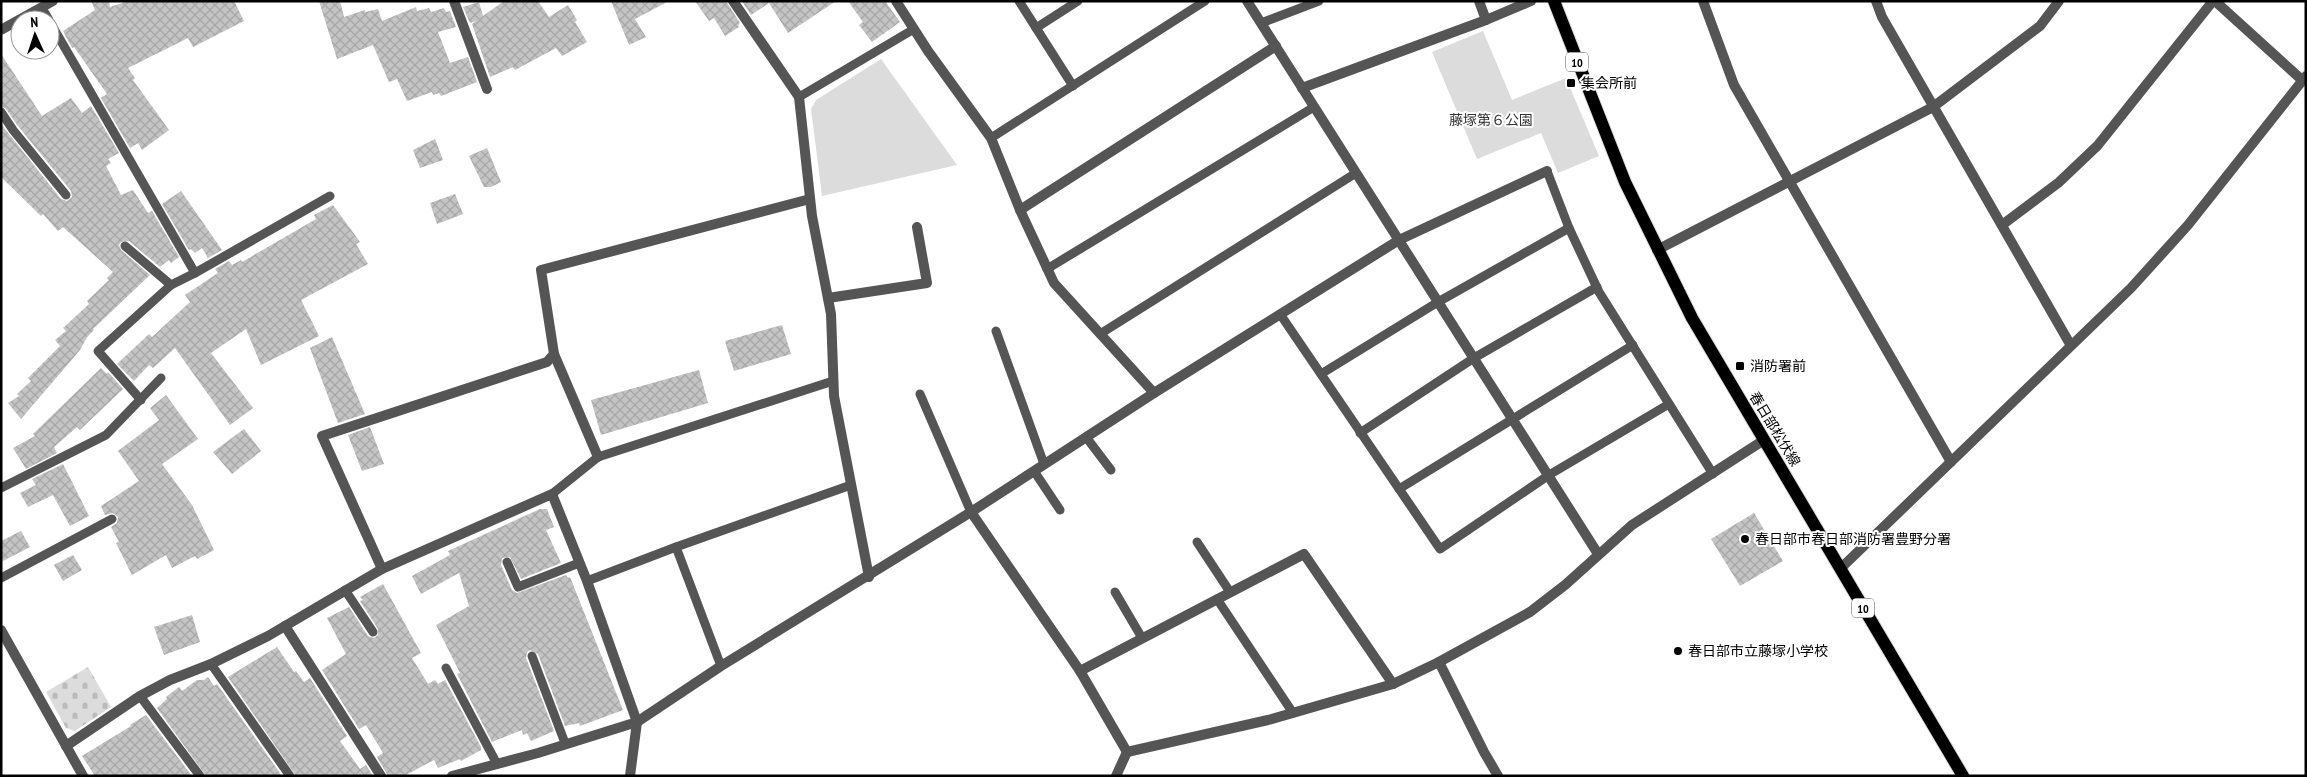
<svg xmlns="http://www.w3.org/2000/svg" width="2307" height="777" font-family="'PT Sans Narrow','Noto Sans JP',sans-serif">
<defs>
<pattern id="cemetery-stones" width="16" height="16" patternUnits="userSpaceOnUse" patternTransform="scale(1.25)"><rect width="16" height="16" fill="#dcdcdc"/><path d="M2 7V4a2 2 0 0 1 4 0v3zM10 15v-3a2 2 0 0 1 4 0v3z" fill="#bbb"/></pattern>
<pattern id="building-cross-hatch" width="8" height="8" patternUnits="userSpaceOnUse" patternTransform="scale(1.25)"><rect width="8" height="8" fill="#c4c4c4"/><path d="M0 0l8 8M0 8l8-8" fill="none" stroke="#a7a7a7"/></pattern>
</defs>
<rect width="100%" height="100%" fill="#fff"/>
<path fill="url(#cemetery-stones)" d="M88 667 111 707 75 731 66 728 46 692Z"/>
<g fill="#dcdcdc">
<path d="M1483 31 1512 100 1566 78 1599 156 1558 173 1541 133 1477 159 1432 52Z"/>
<path d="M881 59 957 165 822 196 811 109 816 100Z"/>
</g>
<g fill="url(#building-cross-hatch)">
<path d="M91 1H109L110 7 128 1H234L244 21 193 47 188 38 128 68 135 78 133 80 169 130 142 150 138 143 130 148 101 98 107 94 74 47 72 48 63 31 95 10Z"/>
<path d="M319 1H340L344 17 365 10V12L378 9 382 21 416 7 417 11 429 8 431 12 444 8 446 12 450 11 456 27 438 32 450 63 468 57 477 82 441 96 439 93 433 95 432 92 407 101 397 79 389 82 373 45 337 59Z"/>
<path d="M504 1H538L549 17 568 5 577 20 575 22 587 42 562 56 556 48 515 70 513 67 490 77 472 24 476 21 470 23 463 7 479 2 483 16Z"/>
<path d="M611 1H669L635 19 646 37 629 45Z"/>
<path d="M695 1H726L740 23 738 25 739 27 725 36 714 18 709 21Z"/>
<path d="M742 1H836L788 33 769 3 751 15Z"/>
<path d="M848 1H885L900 22 872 42 859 25 863 22Z"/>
<path d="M1 54 42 116 71 98 82 113 91 106 119 153 108 159 111 163 106 166 121 195 133 190 148 213 152 211 179 257 171 263 169 260 160 267 129 241 121 242 119 245 121 250 150 275 93 329 94 330 87 337 80 350 21 419 8 403 19 396 17 394 31 381 28 378 60 346 55 340 66 331 63 328 89 304 87 301 109 280 107 278 113 272 63 227 58 231 43 214 41 216 1 177V124L61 199 67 201 72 197 71 191 18 126 6 109 1 106Z"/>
<path d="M435 139 443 160 420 168 413 150Z"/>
<path d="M487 148 501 182 491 187H484L469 156Z"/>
<path d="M181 191 222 250 208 258 202 248 195 253 191 249 189 250 162 204Z"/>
<path d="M455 194 463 214 437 224 430 203Z"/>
<path d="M333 205 360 242 356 244 368 264 301 300 319 336 261 365 246 329 211 353 253 408 230 425 175 348 153 368 149 365 134 381 117 364 149 334 152 337 190 302 185 295 218 273 215 269 229 261 232 265 241 260 242 262 316 219 314 215Z"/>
<path d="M782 325 791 354 734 371 725 341Z"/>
<path d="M332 337 365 414 338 423 310 348Z"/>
<path d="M101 368 107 374 108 372 123 389 80 430 77 427 54 447 57 453 26 469 13 448 35 436 33 434Z"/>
<path d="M699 370 708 403 601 435 591 400Z"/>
<path d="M166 395 198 439 162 464 192 505 214 550 197 559 195 556 172 568 166 555 132 575 116 543 119 542 111 527 117 523 118 517 113 513 105 515 101 506 139 481 118 451 159 420 150 408Z"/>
<path d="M370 427 384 464 362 471 348 435Z"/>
<path d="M244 429 261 451 232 474 213 452Z"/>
<path d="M63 464 89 516 70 526 53 495 28 507 20 493 36 485 32 479Z"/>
<path d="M540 509H547L554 527 546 530 561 563 521 579 510 557 502 558 501 565 512 590 517 593 566 575 568 578 570 577 623 710 580 726 579 723 565 726 538 654 530 650 527 652 526 658 554 731 531 741 527 733 523 735 522 730 492 742 457 674 460 673 436 625 469 606 459 573 421 594 412 576 450 555 448 551Z"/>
<path d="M1754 513 1783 561 1740 586 1711 539Z"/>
<path d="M21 531 30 547 1 562V541Z"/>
<path d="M73 555 82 570 63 581 54 565Z"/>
<path d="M383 584 421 653 412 658 428 684 435 680 438 684 445 680 481 747V750L461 761 460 759 438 768 434 760 404 776H388L377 757 383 753 366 725 359 729 322 670 346 654 327 618 349 607 368 636 374 638 378 635V629L360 601 363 600 360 597Z"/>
<path d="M192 615 200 642 164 655 154 627Z"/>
<path d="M277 647 294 672 296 671 304 682 310 678 347 736 340 741 360 769 366 765 373 776H296L228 677Z"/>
<path d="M208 677 214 686 217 684 282 776H206L157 708 167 699 166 697 179 687 182 691 197 680H204Z"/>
<path d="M146 715 192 776H95L82 756 131 726 130 725Z"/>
</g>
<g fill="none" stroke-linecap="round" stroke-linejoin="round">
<g stroke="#dbdbdb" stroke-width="14">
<path id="primary" d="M1554 1 1625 182 1692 318 1963 776"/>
</g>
<g stroke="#555" stroke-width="9">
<path d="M1019 1 1073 86"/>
<path d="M42 8 49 20"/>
<path d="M50 22 195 273 330 196"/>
<path d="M1261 23 1319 1"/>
<path d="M1036 28 1078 1"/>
<path d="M799 97 914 29"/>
<path d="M1 112 13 130 66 195"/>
<path d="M991 138 1205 1"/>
<path d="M1547 171 1569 228 1599 292 1713 474"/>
<path d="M125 246 171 285 195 273"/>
<path d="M1047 269 1314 107"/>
<path d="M1280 314 1440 549 1549 475 1669 404"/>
<path d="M996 331 1044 464"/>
<path d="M1100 334 1356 173"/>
<path d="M1321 374 1438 302 1569 228"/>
<path d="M920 394 971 512"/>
<path d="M141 400 98 351 171 285"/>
<path d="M1360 433 1474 358 1597 287"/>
<path d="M1086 437 1111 470"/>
<path d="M1034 471 1060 510"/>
<path d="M1 488 106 435 161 378"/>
<path d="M1399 489 1633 345"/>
<path d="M552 494 598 457 833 381"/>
<path d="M1197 542 1230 592"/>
<path d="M676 547 721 666"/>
<path d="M507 562 518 587 579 563"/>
<path d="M1 578 112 519"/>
<path d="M587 581 676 547 851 485"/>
<path d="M345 590 373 632"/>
<path d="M1115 592 1142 638"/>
<path d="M1217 599 1293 713"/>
<path d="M532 656 565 743"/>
<path d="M211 664 290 776"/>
<path d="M446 668 497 764"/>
<path d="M140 696 200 776"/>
</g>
<g stroke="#555" stroke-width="10">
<path d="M454 1 487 89"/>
<path d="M733 1 799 97 812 216 831 314 834 396 869 577"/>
<path d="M896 1 928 51 991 138 1020 210 1054 283 1154 393"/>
<path d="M1247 1 1598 554"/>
<path d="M1479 1 1486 20"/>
<path d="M1703 1 1734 85 1951 462"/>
<path d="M1876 1 1882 17 2070 344"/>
<path d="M2215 1 2302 80"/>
<path d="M1302 88 1486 20 1531 1"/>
<path d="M1020 210 1276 46"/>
<path d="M2002 225 2058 183 2098 145 2213 1"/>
<path d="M1657 250 1933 107 2040 26 2059 1"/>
<path d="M828 298 927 283 917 227"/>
<path d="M554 354 598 457"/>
<path d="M971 512 1080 671 1127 752"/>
<path d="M382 569 322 436 547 362 554 354 541 270 810 199"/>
<path d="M1840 569 2131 288 2188 225 2306 76"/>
<path d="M285 626 381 776"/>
<path d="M1 630 83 776"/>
<path d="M1439 662 1484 752 1498 776"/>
<path d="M1080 671 1304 554 1393 684"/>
<path d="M66 746 140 696 170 680 211 664 268 636 382 569 552 494 587 581 637 722 630 776"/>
<path d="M1127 752 1268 720 1393 684 1439 662 1530 612 1565 585 1632 525 1764 440"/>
<path d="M452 776 538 753 637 722 721 666 971 512 1154 393 1399 240 1547 171"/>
<path d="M1116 776 1127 752"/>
</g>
<path stroke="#555" stroke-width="10" d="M1 30 53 1"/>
<use href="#primary" stroke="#000" stroke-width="12"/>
</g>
<g fill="#000" stroke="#fff" stroke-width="2">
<rect x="1566" y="78" width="10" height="10" rx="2.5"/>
<rect x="1735" y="361" width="10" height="10" rx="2.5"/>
<circle cx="1745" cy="539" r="5"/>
<circle cx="1678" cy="651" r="5"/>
</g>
<g text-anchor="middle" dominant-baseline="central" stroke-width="4" stroke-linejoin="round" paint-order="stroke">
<g fill="#fff" stroke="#4c4c4c" stroke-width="1">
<rect x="1566" y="52.5" width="22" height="19" rx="4"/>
<rect x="1852" y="598.5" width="22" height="19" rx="4"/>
</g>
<g font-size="12" font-weight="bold" fill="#000">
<text x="1577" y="62">10</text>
<text x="1863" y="608">10</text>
</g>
<g font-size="14" fill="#000" stroke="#fff" text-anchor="start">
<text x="1581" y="83">集会所前</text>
<text x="1750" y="366">消防署前</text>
<text x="1755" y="539">春日部市春日部消防署豊野分署</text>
<text x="1688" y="651">春日部市立藤塚小学校</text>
</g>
<g font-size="14" fill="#333" stroke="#fff">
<text x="1491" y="120">藤塚第６公園</text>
</g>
<g font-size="14" fill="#000" stroke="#fff">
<text transform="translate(1775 429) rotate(59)">春日部松伏線</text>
</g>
</g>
<rect width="2307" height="777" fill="none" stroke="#000000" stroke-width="5"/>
<g transform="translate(35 35) rotate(357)"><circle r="24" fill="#ffffff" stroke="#999999"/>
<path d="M0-4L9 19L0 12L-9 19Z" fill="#000000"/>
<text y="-8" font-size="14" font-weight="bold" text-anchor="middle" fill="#000000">N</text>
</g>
</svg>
